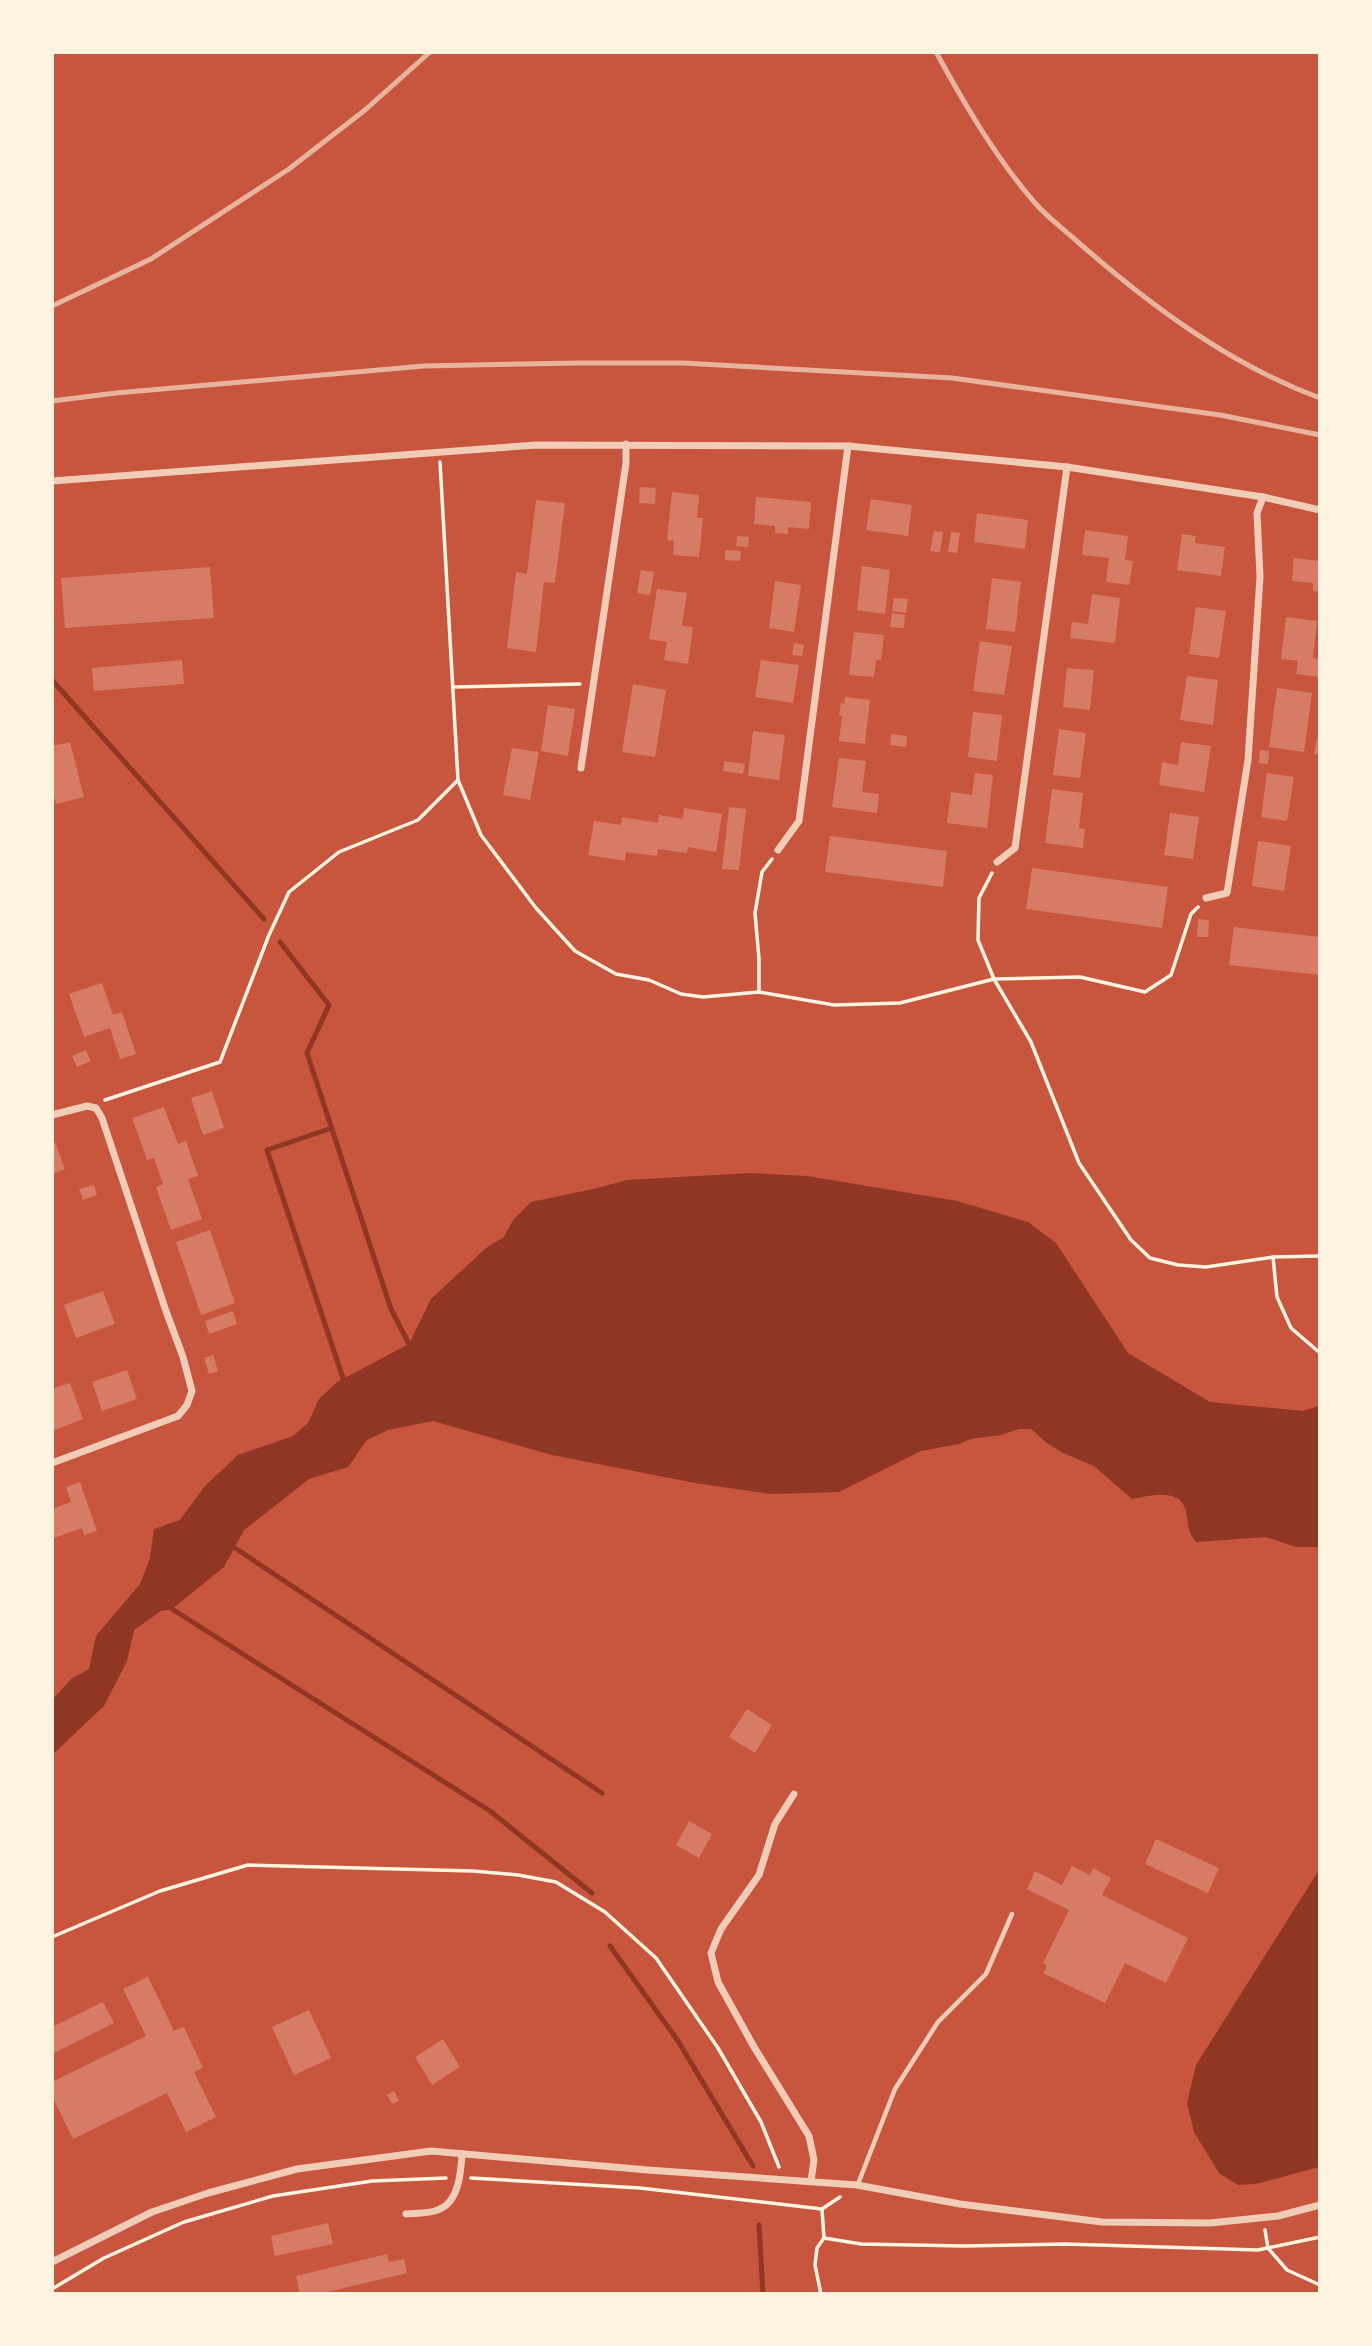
<svg xmlns="http://www.w3.org/2000/svg" width="1372" height="2346" font-family="'Sofia Sans Condensed',sans-serif">
<rect width="100%" height="100%" fill="#c8553d"/>
<g fill="#8f3625">
<path d="M750 1173 807 1176 957 1201 1028 1222 1056 1243 1128 1353 1210 1402 1303 1411 1319 1406V1547H1296L1266 1537 1196 1542C1186 1529 1189 1525 1186 1511 1180 1487 1149 1496 1132 1499L1094 1466 1061 1452 1047 1443 1031 1429H1019L1001 1435 971 1439 959 1444 921 1451 839 1492 771 1494 695 1483 552 1455 433 1421 388 1430 367 1440 348 1467 309 1479 244 1530 224 1567 172 1609 161 1611 134 1630 127 1661 104 1706 53 1754V1699L71 1679 89 1669 96 1636 140 1584 150 1558 154 1529 180 1520 205 1486 238 1455 293 1436 308 1423 319 1399 337 1382 409 1344 431 1299 486 1248 504 1237 513 1220 531 1202 598 1188 627 1180Z"/>
<path d="M1319 1870V2167L1256 2184 1238 2185 1219 2173 1194 2132 1187 2103 1196 2065Z"/>
</g>
<g fill="none" stroke-linecap="round" stroke-linejoin="round">
<g stroke="#8f3625" stroke-width="5">
<path d="M52 680 264 919"/>
<path d="M280 942 329 1005 307 1053 391 1309 409 1344"/>
<path d="M332 1128 267 1150 345 1384"/>
<path d="M229 1544 602 1793"/>
<path d="M168 1604 172 1609 490 1811 592 1893"/>
<path d="M610 1946 678 2041 753 2166"/>
<path d="M759 2225 763 2294"/>
</g>
</g>
<g fill="#d67c66">
<path d="M640 487 656 488 655 504 639 503Z"/>
<path d="M672 492 699 495 697 518H703L699 557 673 555 674 541 667 540Z"/>
<path d="M756 497 811 502 809 529 788 527V534L775 533V526L754 524Z"/>
<path d="M871 499 912 505 908 536 866 530Z"/>
<path d="M536 500 565 503 555 583 544 582 536 652 507 648 516 572 527 574Z"/>
<path d="M977 513 1028 520 1025 549 974 542Z"/>
<path d="M1085 530 1128 536 1125 560 1133 561 1129 585 1106 582 1109 558 1082 555Z"/>
<path d="M934 531 943 532 940 552 930 551Z"/>
<path d="M951 532 960 533 957 553 948 552Z"/>
<path d="M1182 534 1196 536 1195 543 1225 547 1221 576 1177 570Z"/>
<path d="M737 536 749 537 748 547 736 546Z"/>
<path d="M725 550 741 551 740 561 725 560Z"/>
<path d="M1294 558 1320 561V592L1313 591V583L1292 581Z"/>
<path d="M862 566 890 570 885 614 857 610Z"/>
<path d="M210 567 214 618 65 628 61 578Z"/>
<path d="M641 570 654 572 650 595 637 593Z"/>
<path d="M992 578 1021 582 1015 632 986 629Z"/>
<path d="M775 581 801 585 794 632 769 628Z"/>
<path d="M657 589 687 593 682 626 693 627 688 664 664 660 667 642 649 639Z"/>
<path d="M1092 594 1120 598 1115 643 1070 638 1072 622 1088 624Z"/>
<path d="M894 598 908 599 906 613 892 611Z"/>
<path d="M1196 607 1226 611 1219 658 1189 654Z"/>
<path d="M892 613 905 615 904 628 890 627Z"/>
<path d="M1286 617 1317 621 1313 658 1320 659V677L1296 674 1298 661 1281 659Z"/>
<path d="M854 632 884 635 881 660H876L874 677 849 675Z"/>
<path d="M980 641 1012 646 1004 695 973 691Z"/>
<path d="M794 643 804 645 802 656 792 655Z"/>
<path d="M182 660 184 684 94 691 92 668Z"/>
<path d="M761 660 799 665 793 703 755 697Z"/>
<path d="M1067 668 1094 670 1090 710 1063 707Z"/>
<path d="M1187 676 1218 680 1213 725 1180 720Z"/>
<path d="M633 684 666 690 655 757 622 752Z"/>
<path d="M1277 688 1312 693 1304 752 1269 747Z"/>
<path d="M845 697 870 700 865 744 839 741 842 716 839 715 841 703 844 704Z"/>
<path d="M548 705 575 709 568 756 541 751Z"/>
<path d="M973 712 1002 715 997 761 968 757Z"/>
<path d="M1059 729 1086 733 1080 778 1053 775Z"/>
<path d="M753 731 785 735 779 780 748 776Z"/>
<path d="M891 734 907 736 906 747 890 745Z"/>
<path d="M1317 738H1320V755L1314 754Z"/>
<path d="M70 742 84 797 56 804 52 788V746Z"/>
<path d="M1181 742 1211 746 1204 792 1159 785 1162 762 1178 765Z"/>
<path d="M512 748 539 752 530 800 503 795Z"/>
<path d="M1260 750 1269 751 1268 764 1259 763Z"/>
<path d="M839 758 866 761 862 792 879 794 877 813 832 807Z"/>
<path d="M724 761 745 764 743 774 723 771Z"/>
<path d="M975 773 993 775 987 828 947 823 951 792 972 795Z"/>
<path d="M1267 773 1294 777 1287 821 1261 817Z"/>
<path d="M1052 789 1083 793 1079 828 1085 829 1083 848 1045 843Z"/>
<path d="M729 807 746 809 739 870 722 869Z"/>
<path d="M684 808 722 814 716 852 688 847 687 853 658 849 657 856 626 852 625 861 588 855 594 821 621 825 622 817 658 823 659 815 683 819Z"/>
<path d="M1170 813 1199 817 1193 859 1164 855Z"/>
<path d="M830 836 947 851 943 887 825 872Z"/>
<path d="M1258 841 1291 846 1284 891 1252 886Z"/>
<path d="M1032 868 1168 887 1162 928 1026 909Z"/>
<path d="M1198 919 1209 920 1208 937H1197Z"/>
<path d="M1234 927 1320 937V975L1229 965Z"/>
<path d="M102 983 113 1015 122 1012 136 1054 120 1059 110 1028 84 1037 69 994Z"/>
<path d="M86 1050 91 1061 77 1067 72 1056Z"/>
<path d="M212 1091 224 1128 203 1135 191 1098Z"/>
<path d="M164 1107 178 1144 186 1141 198 1176 188 1179 202 1219 171 1230 156 1187 163 1184 154 1158 147 1160 132 1118Z"/>
<path d="M55 1142 65 1169 52 1174V1143Z"/>
<path d="M94 1185 97 1195 83 1200 79 1189Z"/>
<path d="M210 1230 235 1303 201 1315 176 1242Z"/>
<path d="M103 1291 115 1324 76 1338 64 1305Z"/>
<path d="M233 1311 237 1324 209 1334 205 1321Z"/>
<path d="M213 1355 218 1371 209 1374 204 1358Z"/>
<path d="M127 1370 137 1399 102 1411 92 1382Z"/>
<path d="M70 1383 83 1419 52 1431V1389Z"/>
<path d="M80 1482 97 1531 84 1535 82 1528 54 1538 52 1509 71 1502 66 1487Z"/>
<path d="M747 1709 772 1725 755 1753 729 1737Z"/>
<path d="M689 1821 712 1834 699 1858 676 1845Z"/>
<path d="M1156 1839 1219 1868 1208 1893 1145 1864Z"/>
<path d="M1072 1866 1090 1875 1093 1868 1111 1878 1102 1895 1188 1938 1166 1983 1125 1963 1105 2003 1043 1973 1047 1966 1043 1963 1069 1910 1027 1889 1035 1871 1062 1885Z"/>
<path d="M148 1977 174 2031 184 2027 203 2068 194 2072 216 2117 186 2132 167 2093 73 2139 52 2096V2082L146 2036 123 1989Z"/>
<path d="M103 2002 114 2023 52 2054V2027Z"/>
<path d="M309 2010 331 2058 294 2075 272 2027Z"/>
<path d="M443 2039 460 2067 432 2085 415 2057Z"/>
<path d="M394 2091 399 2101 392 2104 387 2095Z"/>
<path d="M328 2223 333 2244 275 2256 271 2236Z"/>
<path d="M387 2254 389 2262 404 2259 407 2273 319 2294H300L296 2276Z"/>
</g>
<g fill="none" stroke-linecap="round" stroke-linejoin="round">
<g stroke="#fff3e0" stroke-width="3.5">
<path d="M440 462 458 780 481 835 536 908 575 951 616 974 649 980 681 994 703 997 759 992 834 1005 900 1003 994 979 1031 1042 1079 1163 1131 1240 1150 1258 1178 1265 1206 1267 1273 1257 1320 1256"/>
<path d="M453 687 580 684"/>
<path d="M992 873 979 898 978 940 994 979 1080 977 1145 992 1171 975 1191 914 1198 907"/>
<path d="M759 992V959L755 913 762 872 772 859"/>
<path d="M105 1100 220 1062 269 935 289 892 339 852 418 820 458 780"/>
<path d="M1273 1257 1277 1297 1291 1328 1320 1353"/>
<path d="M52 1937 160 1891 248 1865 473 1871 518 1875 556 1882 605 1912 656 1958 718 2048 761 2122 779 2167"/>
<path d="M471 2178 640 2188 822 2209 840 2197"/>
<path d="M1265 2230 1268 2248 1287 2270 1320 2285"/>
<path d="M824 2238 861 2244 963 2246 1065 2244 1258 2250 1320 2237"/>
<path d="M52 2289 104 2258 184 2222 273 2196 372 2181 446 2178"/>
<path d="M821 2294 815 2265 817 2248 824 2238 822 2209"/>
</g>
<path stroke="#f1ccb7" stroke-width="4.5" d="M858 2184 895 2089 938 2022 986 1974 1012 1914"/>
<g stroke="#f1ccb7" stroke-width="7">
<path d="M52 481 536 445 848 446 1067 467 1263 497 1320 510"/>
<path d="M581 768 626 463V444"/>
<path d="M778 850 799 821 848 446"/>
<path d="M997 862 1015 848 1067 467"/>
<path d="M1206 898 1227 893 1248 760 1260 577 1257 513 1263 497"/>
<path d="M52 1115 87 1106 96 1108 102 1118 166 1311 183 1357 192 1391 187 1405 178 1416 52 1463"/>
<path d="M794 1794 775 1824 759 1875 721 1929 711 1953 718 1982 754 2047 809 2136 814 2160 811 2181"/>
<path d="M406 2214C416 2213 431 2214 440 2209 459 2201 461 2171 462 2154"/>
<path d="M52 2262 152 2212 208 2193 297 2169 431 2151 648 2170 857 2185 960 2204 1102 2222 1210 2223 1278 2216 1320 2205"/>
</g>
<g stroke="#e9b49f" stroke-width="5">
<path d="M936 52C965 105 996 158 1035 203 1048 218 1065 230 1079 243 1150 305 1230 365 1320 398"/>
<path d="M52 306 151 259 289 169 365 110 430 52"/>
<path d="M52 401 116 393 424 366 578 363H683L952 378 1220 415 1320 435"/>
</g>
</g>
<rect width="1372" height="2346" fill="none" stroke="#fff3e0" stroke-width="108"/>
</svg>
